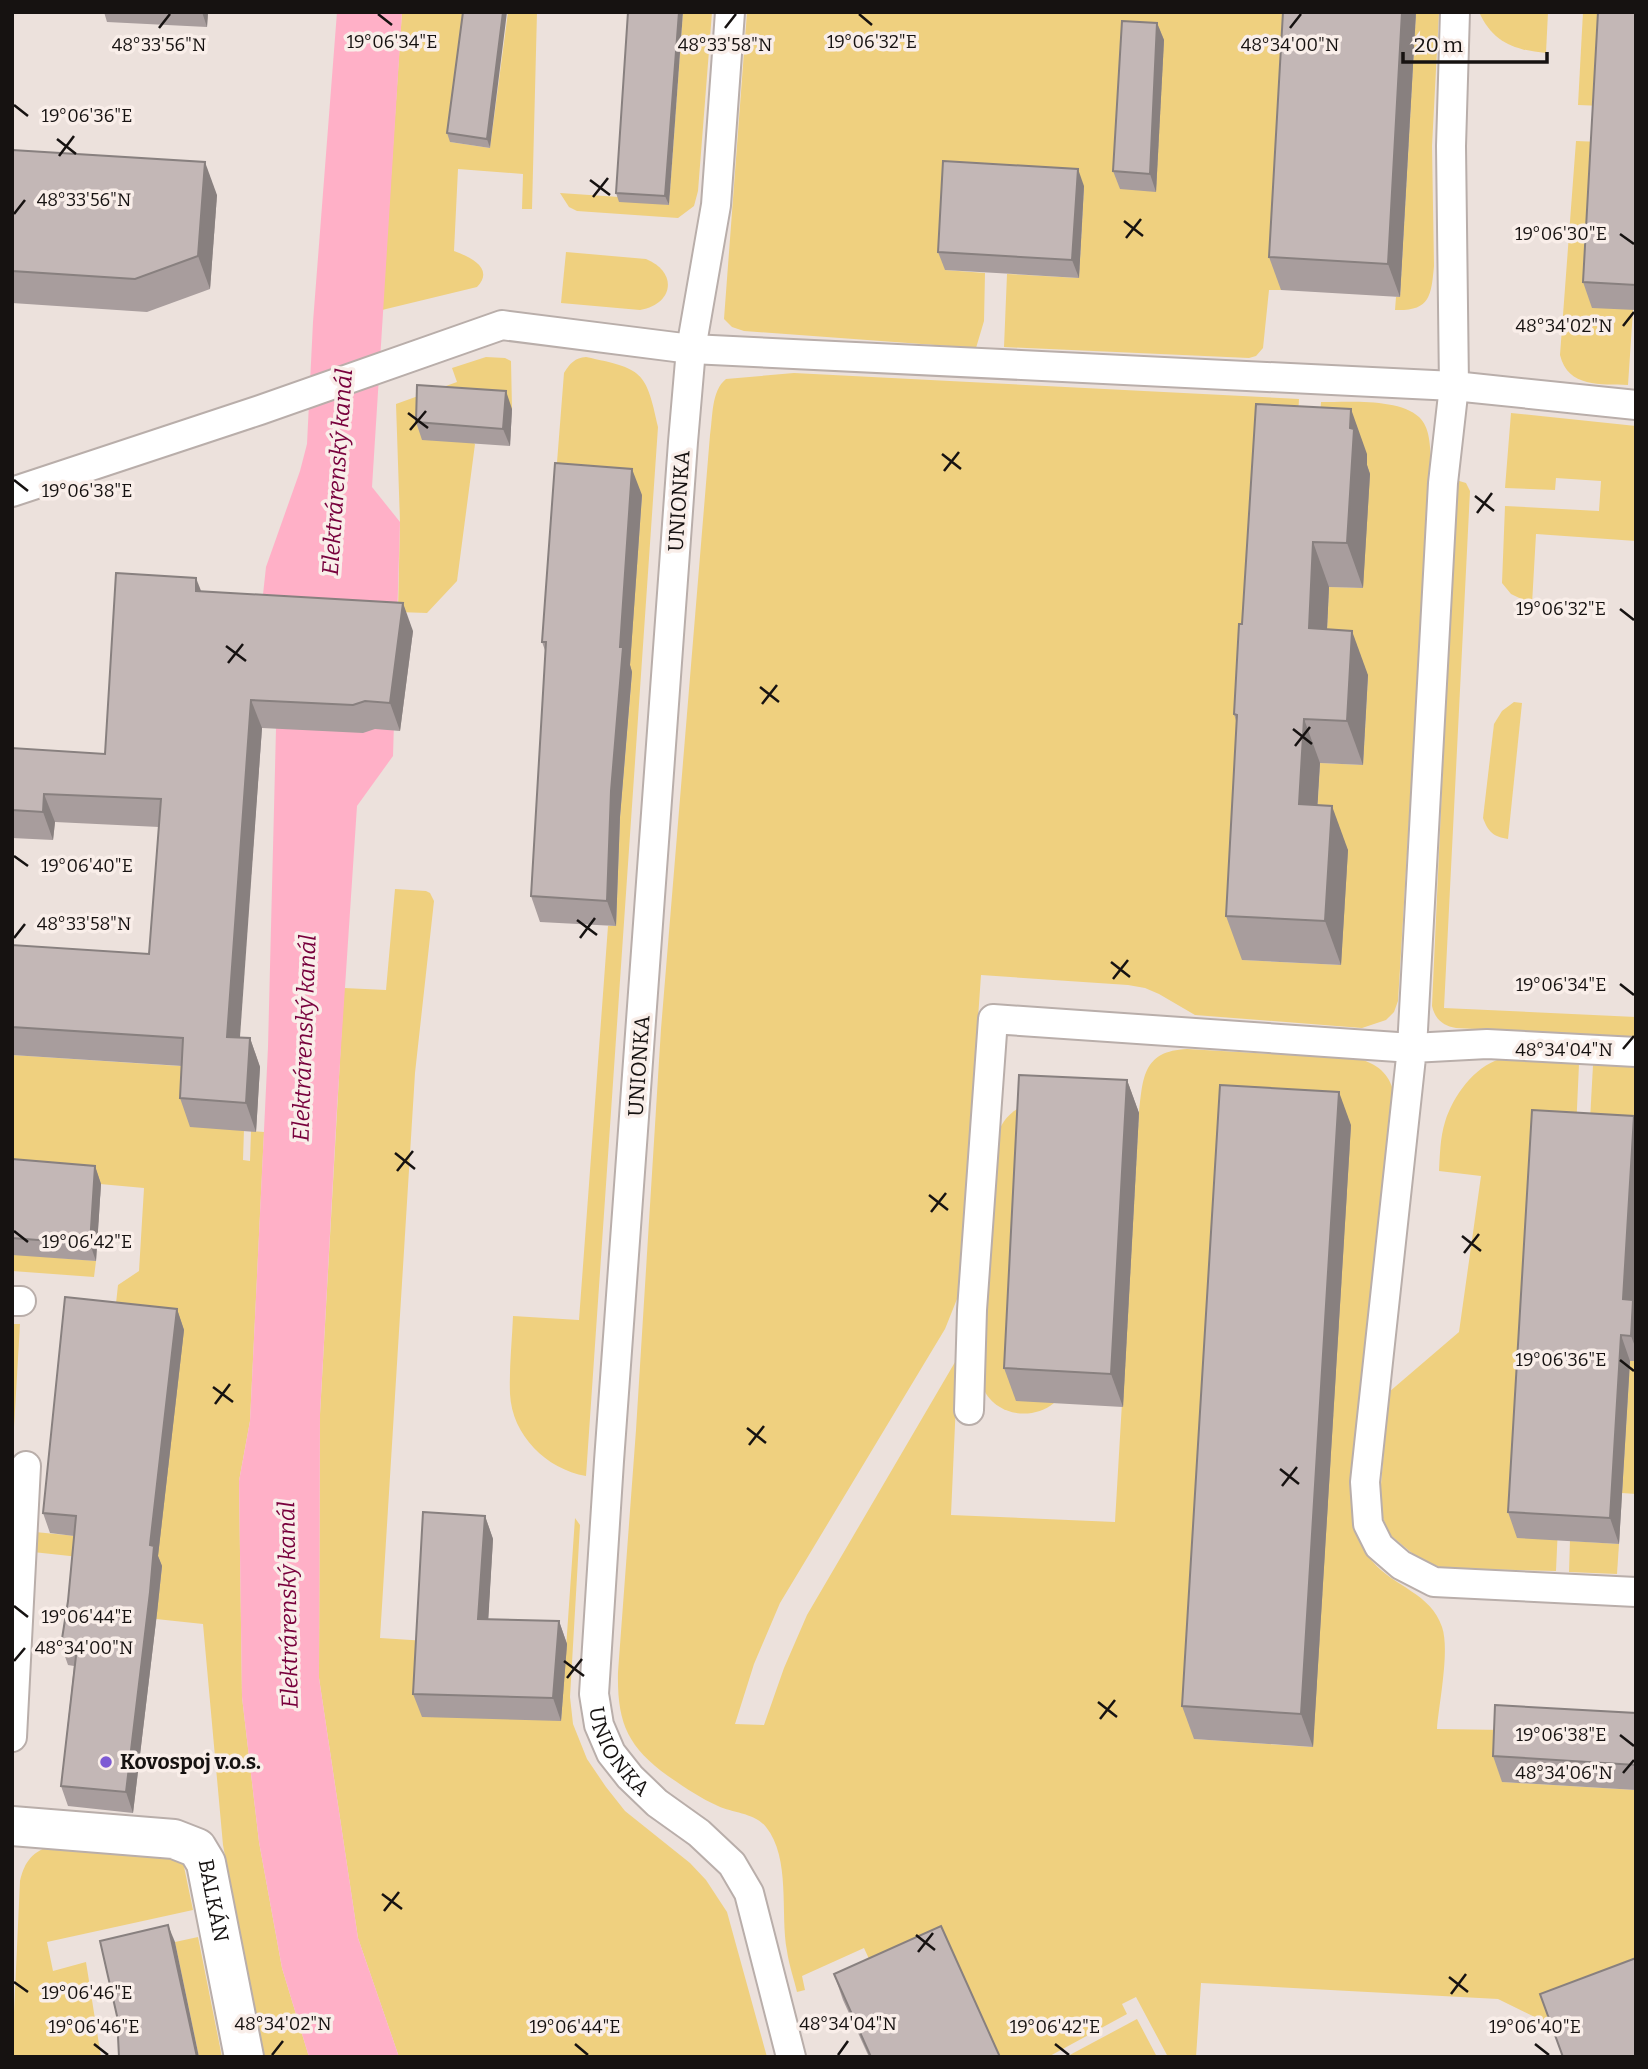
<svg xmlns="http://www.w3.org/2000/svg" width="1648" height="2069" font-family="Bitter,serif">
<rect width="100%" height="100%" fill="#ece1dc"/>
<g fill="#efd07f" fill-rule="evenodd">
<path d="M402 12H467L450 142 490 148 508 12H537L532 209H522L523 174 458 169 454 251C470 257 495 268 477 287L382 310Z"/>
<path d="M683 12H712L698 191 694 206 678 218 577 211 569 207 560 193 619 197 669 205Z"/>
<path d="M747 12H1297L1281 290H1269L1263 348 1256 356 1249 358 1004 347 1007 274 1079 278 1084 186 945 270 985 273 984 321 976 348 744 331 732 327 724 319Z"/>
<path d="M1416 12H1439L1432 146 1434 266C1431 297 1430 311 1395 310L1396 297H1400Z"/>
<path d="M1479 12H1548L1546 53C1515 50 1493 43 1479 12Z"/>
<path d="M1583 12H1609L1603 106 1578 105Z"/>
<path d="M1576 141 1601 142 1633 310 1628 385C1601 384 1568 388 1560 355Z"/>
<path d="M566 252 646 259C678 272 674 304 640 310L561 303Z"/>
<path d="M486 357 505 358 511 361 512 409 425 403 475 444 457 581 427 613 398 612 400 522 396 404 457 382 452 368Z"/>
<path d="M586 357C642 369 646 370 658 427L586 1476C546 1469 512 1435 510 1394 509 1368 512 1342 513 1316L579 1320 608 926H616L620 817 632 673H629L642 495 555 488 564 373C570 363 575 358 586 357Z"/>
<path d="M794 373 1299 399 1296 450 1243 960 1341 965 1315 849 1320 763 1363 765 1368 676 1325 673 1329 587 1363 588 1318 451 1321 402C1347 402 1399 398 1419 417 1430 427 1430 446 1431 460L1398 1001 1394 1012 1386 1020 1362 1028 1195 1015 1159 994 1145 988 1128 985 981 975 959 1294 945 1329 780 1603 754 1664 735 1724 764 1725 784 1668 807 1615 958 1357 951 1515 1115 1522 1139 1113C1143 1077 1143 1051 1187 1049L1360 1059C1381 1066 1390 1075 1395 1097L1355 1518C1358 1534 1361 1549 1373 1562 1394 1587 1431 1593 1442 1627 1450 1650 1439 1703 1437 1729L1505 1730 1503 1782 1636 1790V1993L1551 2025 1498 1999 1201 1983 1196 2057H1168L1136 1997 1122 2004 1127 2014 1048 2057H998L880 1983 864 1948 802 1976 805 1990 797 1992C794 1979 789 1965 787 1951 780 1914 791 1858 766 1827 755 1813 733 1813 718 1806 700 1798 684 1787 668 1776 627 1746 617 1722 618 1672L636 1430 661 1029 710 435C713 417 711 391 726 379ZM1233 1118 1350 1125 1312 1747 1194 1739Z"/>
<path d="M1511 413 1636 426V541L1536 534 1532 604 1511 594 1502 583 1505 506 1599 511 1601 481 1556 478 1555 490 1505 488Z"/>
<path d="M1456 480 1466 483 1470 491 1444 1008 1636 1017V1037L1456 1028C1443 1026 1435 1019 1432 1006Z"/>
<path d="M1514 702 1522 703 1508 839C1494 837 1488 832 1483 818L1494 724 1502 711Z"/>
<path d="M395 889 426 891 430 893 434 901 415 1073 380 1638 427 1641 561 1721 575 1518 580 1525 570 1697 573 1724 587 1759 606 1787 625 1811 690 1863 706 1880 727 1912 767 2057H399L358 1938 319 1678 320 1414 344 988 386 990Z"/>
<path d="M12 1055 194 1067 244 1129 243 1160 250 1161 251 1131 264 1132 250 1421 239 1481 242 1697 259 1842 282 1968 309 2057H263L223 1845 203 1624 156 1619 162 1566 33 1552 35 1532 159 1544 114 1322 118 1285 139 1271 144 1188 12 1176Z"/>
<path d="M1500 1059 1579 1064 1556 1571 1442 1568 1418 1558 1389 1534 1383 1518 1380 1496 1389 1392 1459 1332 1481 1176 1439 1171C1440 1155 1440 1138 1445 1122 1453 1096 1474 1067 1500 1059Z"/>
<path d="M1593 1065 1636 1067V1142L1589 1139Z"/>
<path d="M1021 1107 1054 1403C1031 1422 992 1415 982 1385L996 1139C1000 1125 1007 1114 1021 1107Z"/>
<path d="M12 1254 96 1261 94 1277 12 1271Z"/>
<path d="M12 1324H20L12 1462Z"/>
<path d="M1630 1361H1636V1494L1622 1493Z"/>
<path d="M1570 1541 1619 1544 1617 1574 1569 1572Z"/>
<path d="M45 1848 182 1857 193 1910 47 1942 53 1971 86 1962 101 2057H12L20 1881C24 1865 29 1855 45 1848Z"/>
<path d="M198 1937 222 2057H199L175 1942Z"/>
<path d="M1137 2019 1157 2057H1066Z"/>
</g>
<path fill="#ffb0c7" d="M337 12H402L372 487 400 522 393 756 357 806 337 1108 320 1414 319 1678 358 1938 399 2057H309L282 1968 259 1842 242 1697 239 1481 250 1421 268 1047 276 729 260 622 266 567 300 471 307 444 313 322Z"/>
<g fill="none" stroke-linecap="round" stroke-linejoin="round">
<g stroke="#b9aeaa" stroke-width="32">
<g id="lane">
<path id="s1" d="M730 12 716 205 691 349 683 442 609 1461 594 1694 599 1725 611 1753 630 1777 657 1803 699 1833 732 1864 749 1893 791 2057"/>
<path d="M12 492 260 410 502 325 691 349 1454 386 1636 405"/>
<path d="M1636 1052 1487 1044 1412 1048 1365 1482 1368 1524 1379 1546 1401 1565 1434 1582 1636 1592"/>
<path d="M12 1301H21"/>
<path d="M969 1410 972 1310 993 1019 1412 1048 1443 483 1454 386 1451 146 1455 12"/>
<path d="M12 1737 26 1466"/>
</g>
</g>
<g stroke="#b9aeaa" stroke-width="42">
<g id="street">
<path id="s2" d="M12 1826 174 1839 197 1848 206 1863 244 2057"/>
</g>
</g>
<use href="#lane" stroke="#fff" stroke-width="28"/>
<use href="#street" stroke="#fff" stroke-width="38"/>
</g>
<g fill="#a89d9d">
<path d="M104 12H208L207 27 107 22Z"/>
<path d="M463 12 490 148 450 142 447 133Z"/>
<path d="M628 12 669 205 619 202 616 193Z"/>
<path d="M1283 12H1416L1400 297 1281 290 1269 257Z"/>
<path d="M1636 12V310L1592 308 1583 282Z"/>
<path d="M1157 23 1164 40 1156 192 1120 189 1113 171Z"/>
<path d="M12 150 217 195 210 289 147 312 12 303Z"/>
<path d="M1084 186 1079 278 945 270 938 252Z"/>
<path d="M512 409 510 446 422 440 416 422Z"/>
<path d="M1367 454V465L1370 474 1363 588 1329 587 1327 629 1368 675 1363 765 1320 763 1317 805 1348 850 1341 965 1242 960 1226 916 1237 724 1234 714 1242 624Z"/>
<path d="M642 495 630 665 632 672 620 817 616 926 540 922 531 896 546 653 542 642Z"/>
<path d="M201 591 413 631 400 731 375 729 363 733 262 728 239 1037 250 1038 260 1067 256 1132 190 1127 180 1098 182 1066 12 1055V945L149 954 159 827 55 822 53 840 12 838V748L105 754Z"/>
<path d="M1127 1080 1139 1113 1123 1407 1016 1401 1004 1368Z"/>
<path d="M1351 1125 1313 1747 1194 1739 1182 1706Z"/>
<path d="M12 1159 95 1166 101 1184 96 1261 12 1255Z"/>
<path d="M1634 1301 1636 1307V1361H1630L1619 1544 1517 1538 1508 1512Z"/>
<path d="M177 1309 184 1330 158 1556 162 1566 157 1613 133 1813 68 1806 61 1786 74 1666 68 1665 61 1645 68 1601 74 1536 50 1533 43 1513Z"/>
<path d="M485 1516 493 1539 488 1619 559 1621 567 1644 561 1721 422 1717 413 1694Z"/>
<path d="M1636 1713V1790L1502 1782 1493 1756Z"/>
<path d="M834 1974 1000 2057H869L843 2000Z"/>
</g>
<g fill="#88807f">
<path d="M202 12H208L207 27Z"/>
<path d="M503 12H507L490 148 487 139Z"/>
<path d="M679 12H683L669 205 665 196Z"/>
<path d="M1402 12H1416L1400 297 1388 264Z"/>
<path d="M1157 23 1164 40 1156 192 1150 174Z"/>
<path d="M205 162 217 195 210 289 198 256Z"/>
<path d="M1078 169 1084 186 1079 278 1072 260Z"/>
<path d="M506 391 512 409 510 446 503 429Z"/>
<path d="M1351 409 1367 454V465L1370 474 1363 588 1347 543Z"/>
<path d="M632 469 642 495 630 665 632 672 620 817 616 926 607 901 611 791 620 647Z"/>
<path d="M1313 542 1329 587 1325 673 1309 628Z"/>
<path d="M196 578 207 606 196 591Z"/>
<path d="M403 603 413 631 400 731 390 703Z"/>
<path d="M1352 631 1368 675 1363 765 1347 721Z"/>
<path d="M251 700 262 728 238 1065 227 1037Z"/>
<path d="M1304 719 1320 763 1315 849 1299 804Z"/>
<path d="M44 794 55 822 53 840 43 812Z"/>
<path d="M1332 806 1348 850 1341 965 1325 921Z"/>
<path d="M250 1038 260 1067 256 1132 246 1103Z"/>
<path d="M1127 1080 1139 1113 1123 1407 1111 1374Z"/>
<path d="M1339 1092 1351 1125 1313 1747 1301 1714Z"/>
<path d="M1634 1116 1636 1121V1267L1634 1301 1636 1307V1349L1631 1336 1623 1299Z"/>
<path d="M95 1166 101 1184 96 1261 90 1244Z"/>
<path d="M177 1309 184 1330 158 1556 162 1566 157 1613 133 1813 126 1792 150 1545Z"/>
<path d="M1621 1335 1630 1361 1619 1544 1610 1518Z"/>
<path d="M485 1516 493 1539 487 1642 478 1619Z"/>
<path d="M559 1621 567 1644 561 1721 553 1698Z"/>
<path d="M168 1925 175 1942 199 2057H197Z"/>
</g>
<g fill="#c3b7b6" stroke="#88807f" stroke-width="2">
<path d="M463 12H503L487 139 447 133Z"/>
<path d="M628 12H679L665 196 616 193Z"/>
<path d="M1283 12H1402L1388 264 1269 257Z"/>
<path d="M1598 12H1636V285L1583 282Z"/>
<path d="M1122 21 1157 23 1150 174 1113 171Z"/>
<path d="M12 150 205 162 198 256 135 279 12 271Z"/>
<path d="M943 161 1078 169 1072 260 938 252Z"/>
<path d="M417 385 506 391 503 429 416 422Z"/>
<path d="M1256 404 1351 409 1350 428 1354 429 1347 543 1313 542 1309 628 1352 631 1347 721 1304 719 1299 804 1332 806 1325 921 1226 916 1237 715 1234 714 1239 624H1242Z"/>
<path d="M555 463 632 469 620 647H623L611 791 607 901 531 896 546 642H542Z"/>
<path d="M116 573 196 578V591L403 603 390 703 365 701 353 705 251 700 227 1037 250 1038 246 1103 180 1098 183 1038 12 1027V945L149 954 161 799 44 794 43 812 12 810V748L105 754Z"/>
<path d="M1019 1075 1127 1080 1111 1374 1004 1368Z"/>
<path d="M1220 1085 1339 1092 1301 1714 1182 1706Z"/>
<path d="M1532 1110 1634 1116 1623 1299 1633 1300 1631 1336 1621 1335 1610 1518 1508 1512Z"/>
<path d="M12 1159 95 1166 90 1244 12 1238Z"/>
<path d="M65 1297 177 1309 150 1545 154 1546 150 1592 126 1792 61 1786 77 1647 61 1645 68 1601 76 1516 43 1513Z"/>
<path d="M423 1512 485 1516 478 1619 559 1621 553 1698 413 1694Z"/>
<path d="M1495 1705 1636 1713V1765L1493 1756Z"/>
<path d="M168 1925 197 2057H119L117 2016 100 1941Z"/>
<path d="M941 1926 1000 2057H871L834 1974Z"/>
<path d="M1636 1958V2057H1563L1540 1994Z"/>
</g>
<path fill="none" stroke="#161211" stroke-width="2.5" d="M378 14 392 25M859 14 872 25M159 28 170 14M725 28 736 14M1290 28 1301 14M14 105 28 116M57 139 76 154M59 156 74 136M590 180 610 195M593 197 608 178M14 214 25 200M1124 221 1143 236M1620 234 1634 244M1126 238 1141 219M1623 326 1634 312M408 413 428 428M410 430 426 411M942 454 961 469M944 471 959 452M14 480 28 491M1475 496 1494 511M1477 513 1492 493M1620 609 1634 620M226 646 246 661M228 663 243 644M760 687 779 702M762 704 777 685M1293 729 1312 744M1295 746 1310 727M14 856 28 866M577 920 597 935M14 938 25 924M580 938 595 918M1111 962 1130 977M1113 979 1128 960M1620 984 1634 995M1623 1049 1634 1036M395 1153 415 1169M397 1171 413 1151M929 1195 948 1210M931 1212 946 1193M14 1231 28 1242M1462 1236 1481 1251M1464 1253 1479 1234M1620 1360 1634 1371M213 1387 233 1402M215 1404 230 1384M747 1428 766 1443M749 1445 764 1426M1280 1469 1299 1484M1282 1486 1297 1467M14 1606 28 1617M14 1661 25 1648M564 1661 584 1676M567 1678 582 1659M1098 1702 1117 1717M1100 1719 1115 1700M1620 1735 1634 1746M1623 1773 1634 1760M382 1894 402 1909M384 1911 399 1892M916 1935 935 1950M918 1952 933 1933M1449 1977 1468 1992M14 1982 28 1992M1451 1994 1466 1974M94 2044 108 2055M575 2044 588 2055M1055 2044 1069 2055M1535 2044 1549 2055M272 2055 283 2041M838 2055 848 2041"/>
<circle fill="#7d5ad4" stroke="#f9eee9" stroke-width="2.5" cx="106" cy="1762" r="7"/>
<g text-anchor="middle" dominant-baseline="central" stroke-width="7" stroke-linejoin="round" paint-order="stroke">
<g font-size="21" fill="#161211" stroke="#f9eee9">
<text transform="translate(679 501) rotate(-86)">UNIONKA</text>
<text transform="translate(639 1066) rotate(-86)">UNIONKA</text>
<text stroke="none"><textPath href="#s1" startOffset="1752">UNIONKA</textPath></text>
<text stroke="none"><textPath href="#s2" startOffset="243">BALKÁN</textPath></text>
</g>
<g font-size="21" font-weight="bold" fill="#161211" stroke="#f9eee9" text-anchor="start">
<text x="120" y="1762">Kovospoj v.o.s.</text>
</g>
<g font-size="23" font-style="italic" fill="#78003c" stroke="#f9eee9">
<text transform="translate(337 472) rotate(-86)">Elektrárenský kanál</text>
<text transform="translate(304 1038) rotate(-88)">Elektrárenský kanál</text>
<text transform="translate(288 1605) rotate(-91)">Elektrárenský kanál</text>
</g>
</g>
<g font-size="18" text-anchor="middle" fill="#161211" stroke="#f9eee9" stroke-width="7" stroke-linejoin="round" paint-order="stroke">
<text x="392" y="48">19°06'34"E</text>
<text x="872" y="48">19°06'32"E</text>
<text x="159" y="51">48°33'56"N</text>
<text x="725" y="51">48°33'58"N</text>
<text x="1290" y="51">48°34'00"N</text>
<text x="87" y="122">19°06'36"E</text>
<text x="84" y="206">48°33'56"N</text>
<text x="1561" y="240">19°06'30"E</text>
<text x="1564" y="332">48°34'02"N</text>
<text x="87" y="497">19°06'38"E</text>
<text x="1561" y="615">19°06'32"E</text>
<text x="87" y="872">19°06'40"E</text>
<text x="84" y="930">48°33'58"N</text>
<text x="1561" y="991">19°06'34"E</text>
<text x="1564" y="1056">48°34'04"N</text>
<text x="87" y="1248">19°06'42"E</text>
<text x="1561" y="1366">19°06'36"E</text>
<text x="87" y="1623">19°06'44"E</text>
<text x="84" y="1654">48°34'00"N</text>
<text x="1561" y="1741">19°06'38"E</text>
<text x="1564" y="1779">48°34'06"N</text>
<text x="87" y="1999">19°06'46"E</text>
<text x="283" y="2030">48°34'02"N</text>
<text x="848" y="2030">48°34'04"N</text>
<text x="94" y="2033">19°06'46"E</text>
<text x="575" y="2033">19°06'44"E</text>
<text x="1055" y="2033">19°06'42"E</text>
<text x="1535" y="2033">19°06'40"E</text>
</g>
<rect width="1648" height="2069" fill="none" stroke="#161211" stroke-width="28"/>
<path d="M1403 52v10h144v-10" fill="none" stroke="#161211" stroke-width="3.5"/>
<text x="1414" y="52" font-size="21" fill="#161211" stroke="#f9eee9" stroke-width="5" paint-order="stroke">20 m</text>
</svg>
